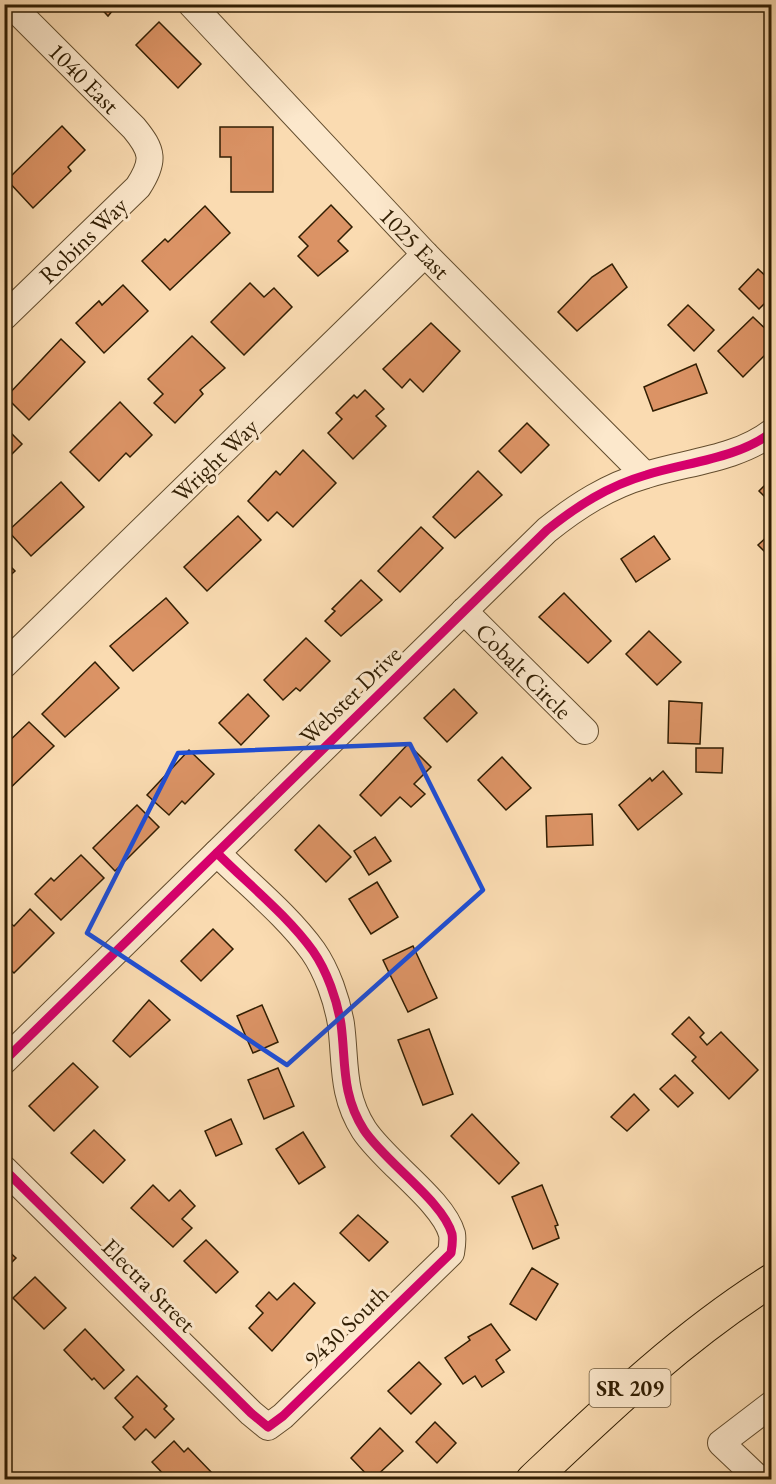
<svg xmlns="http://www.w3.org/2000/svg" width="776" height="1484" font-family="'EB Garamond',serif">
<rect width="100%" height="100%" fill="#fadbb1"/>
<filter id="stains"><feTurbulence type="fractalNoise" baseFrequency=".00333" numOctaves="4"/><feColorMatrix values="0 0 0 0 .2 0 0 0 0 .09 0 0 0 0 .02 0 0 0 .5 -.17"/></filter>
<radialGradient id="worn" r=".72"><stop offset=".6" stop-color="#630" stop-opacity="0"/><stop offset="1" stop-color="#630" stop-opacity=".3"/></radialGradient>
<g fill="#db9365" stroke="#311e03" stroke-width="1.5">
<path d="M97 4H118L108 16Z"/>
<path d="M159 22 201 64 178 88 136 45Z"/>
<path d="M62 126 85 150 68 167 71 171 33 208 7 180Z"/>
<path d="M220 127H273V192H231V157H220Z"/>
<path d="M331 205 352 227 338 241 348 251 318 276 298 256 308 246 299 237Z"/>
<path d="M205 206 230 233 170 290 142 261 165 239 168 242Z"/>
<path d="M612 264 627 287 577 331 558 312 592 277Z"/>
<path d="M758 269 772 282V296L759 309 739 289Z"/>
<path d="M250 283 264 297 274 288 292 307 244 355 211 322Z"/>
<path d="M123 285 148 311 104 353 76 323 99 301 102 305Z"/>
<path d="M688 305 714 330 694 351 668 325Z"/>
<path d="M753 317 772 335V348L743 377 718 351Z"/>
<path d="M431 323 460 351 423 392 410 379 402 388 383 369Z"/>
<path d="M192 336 225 368 200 390 203 394 175 423 154 403 163 394 148 379Z"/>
<path d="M61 339 85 362 29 420 6 397Z"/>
<path d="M696 364 707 393 653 411 644 387Z"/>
<path d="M365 390 384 409 376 416 386 426 353 459 328 433 342 419 336 413 354 395 357 398Z"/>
<path d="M120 402 152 435 130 457 126 453 99 481 70 452Z"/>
<path d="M527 423 549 445 521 473 499 451Z"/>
<path d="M4 426 22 444 4 462Z"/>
<path d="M303 450 336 483 293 527 277 512 268 521 248 501 276 471 280 475Z"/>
<path d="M478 471 502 495 455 538 433 517Z"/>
<path d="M772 478V504L759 491Z"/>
<path d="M61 482 84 507 31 556 8 531Z"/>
<path d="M238 516 261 540 207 591 184 567Z"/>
<path d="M421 527 443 548 400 592 378 571Z"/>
<path d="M772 532V559L758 545Z"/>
<path d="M654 536 670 559 636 582 621 559Z"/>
<path d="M4 560 15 571 4 581Z"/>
<path d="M361 580 382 600 341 636 325 621 335 611 332 609Z"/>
<path d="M564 593 611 641 588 663 539 617Z"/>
<path d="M166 598 188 623 133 671 110 646Z"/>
<path d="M649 631 681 662 657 685 626 654Z"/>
<path d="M306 638 330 661 300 691 296 688 283 700 264 680Z"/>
<path d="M95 662 119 688 65 737 42 714Z"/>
<path d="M454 689 477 713 447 742 424 718Z"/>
<path d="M248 694 269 716 241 745 219 723Z"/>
<path d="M669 701 702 703 700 744 668 743Z"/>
<path d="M29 722 54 746 4 794V746Z"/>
<path d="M408 744 431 767 414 784 425 794 411 807 400 797 381 816 360 795Z"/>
<path d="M696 748H723L722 773 696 772Z"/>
<path d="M189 750 214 774 185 804 182 801 169 815 147 795Z"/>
<path d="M502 757 531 788 506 810 478 780Z"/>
<path d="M663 771 682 794 638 830 619 805 650 778 652 781Z"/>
<path d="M137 805 159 827 115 871 93 848Z"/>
<path d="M592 814 593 845 547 847 546 816Z"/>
<path d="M319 825 351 857 326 882 295 850Z"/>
<path d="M375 837 391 861 369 875 354 851Z"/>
<path d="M81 855 104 878 61 920 35 894 51 878 54 881Z"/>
<path d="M377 882 398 917 371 934 349 899Z"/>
<path d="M30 909 54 933 14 973 4 964V918L14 926Z"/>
<path d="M213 929 233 949 201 981 181 961Z"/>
<path d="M413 946 437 998 408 1012 383 960Z"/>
<path d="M149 1000 170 1020 130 1057 113 1041Z"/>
<path d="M262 1005 278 1042 253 1053 237 1016Z"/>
<path d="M689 1017 704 1033 700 1037 707 1045 721 1032 758 1070 729 1099 692 1061 696 1057 672 1034Z"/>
<path d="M429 1029 453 1094 423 1105 398 1040Z"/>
<path d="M73 1063 98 1087 54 1131 29 1106Z"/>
<path d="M278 1068 294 1106 264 1119 248 1080Z"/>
<path d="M675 1075 693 1093 678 1107 660 1089Z"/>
<path d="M634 1094 649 1110 627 1131 611 1117Z"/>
<path d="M472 1114 519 1163 499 1184 451 1136Z"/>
<path d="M231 1119 242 1144 216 1156 205 1131Z"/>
<path d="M94 1130 125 1160 103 1183 71 1153Z"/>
<path d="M303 1132 325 1167 299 1184 276 1149Z"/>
<path d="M153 1185 169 1201 180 1190 195 1206 182 1219 192 1228 173 1247 131 1208Z"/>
<path d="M542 1185 558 1225 555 1226 559 1238 533 1249 512 1197Z"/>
<path d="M358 1215 388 1242 369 1261 340 1233Z"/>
<path d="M206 1240 238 1272 216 1293 184 1261Z"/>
<path d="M4 1247 16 1258 4 1270Z"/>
<path d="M532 1268 558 1284 536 1320 510 1304Z"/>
<path d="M35 1277 66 1308 44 1329 13 1298Z"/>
<path d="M294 1283 315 1303 272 1351 249 1328 263 1313 256 1306 269 1292 277 1300Z"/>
<path d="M491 1324 510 1350 496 1360 504 1372 482 1387 475 1376 463 1384 445 1358 470 1340 468 1337Z"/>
<path d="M85 1329 124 1370 104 1389 94 1378 92 1380 64 1350Z"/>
<path d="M419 1362 441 1384 411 1414 388 1391Z"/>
<path d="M137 1376 167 1406 164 1409 174 1419 155 1438 146 1429 135 1440 123 1427 133 1417 115 1398Z"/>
<path d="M435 1422 456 1443 437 1463 416 1442Z"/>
<path d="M380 1428 403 1451 372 1480 351 1458Z"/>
<path d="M174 1441 184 1452 188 1448 215 1476 212 1480H169L152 1462Z"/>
</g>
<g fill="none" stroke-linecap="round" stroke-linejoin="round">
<g stroke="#634d2e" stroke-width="28">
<g id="minor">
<path d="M191 4 425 254 645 475"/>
<path d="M4 317 138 187C155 161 153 151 134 128L10 4"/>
<path d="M464 611 585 731"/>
<path d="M4 665 425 254"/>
<path d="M4 1061 547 530C577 506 608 486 646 475 687 462 737 459 772 432"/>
<path d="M4 1169 251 1413 268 1427 283 1416 451 1253C452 1247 453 1240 452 1234 443 1201 385 1162 364 1130 341 1094 346 1062 341 1024 337 1000 327 971 313 951 287 915 249 885 217 853"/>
<path d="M760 1480 721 1443 772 1404"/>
</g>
</g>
<g stroke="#311e03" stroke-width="34">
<path id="major" d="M532 1480C608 1408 683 1336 772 1280"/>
</g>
<use href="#minor" stroke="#fce8cc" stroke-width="26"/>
<use href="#major" stroke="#fadbb1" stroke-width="32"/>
<g stroke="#fce8cc" stroke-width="13">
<g id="cycleway">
<path d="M4 1061 547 530C577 506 608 486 646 475 687 462 737 459 772 432"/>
<path d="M4 1169 251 1413 268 1427 283 1416 451 1253C452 1247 453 1240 452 1234 443 1201 385 1162 364 1130 341 1094 346 1062 341 1024 337 1000 327 971 313 951 287 915 249 885 217 853"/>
</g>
</g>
<use href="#cycleway" stroke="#d6006c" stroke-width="9"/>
</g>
<path fill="none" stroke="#1d4ed8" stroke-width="4.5" stroke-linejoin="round" d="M410 744 483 890 287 1065 87 933 178 753Z"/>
<g text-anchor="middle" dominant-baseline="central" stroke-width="6" stroke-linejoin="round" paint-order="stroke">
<rect fill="#fce8cc" stroke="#6e5b3f" stroke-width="1.5" x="589.5" y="1369" width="81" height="38" rx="4.5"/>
<g font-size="22" font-weight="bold" fill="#311e03">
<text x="630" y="1388">SR 209</text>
</g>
<g font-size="24" fill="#311e03" stroke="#fce8cc">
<text transform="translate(84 78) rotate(45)">1040 East</text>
<text transform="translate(83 240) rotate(-44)">Robins Way</text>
<text transform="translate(415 243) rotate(46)">1025 East</text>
<text transform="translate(215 460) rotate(-44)">Wright Way</text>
<text transform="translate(524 671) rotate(45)">Cobalt Circle</text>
<text transform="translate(350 695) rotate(-44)">Webster Drive</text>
<text transform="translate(149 1285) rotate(45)">Electra Street</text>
<text transform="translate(346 1326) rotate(-44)">9430 South</text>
</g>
</g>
<rect width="776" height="1484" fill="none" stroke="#fadbb1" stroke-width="24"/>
<rect x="6" y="6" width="764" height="1472" fill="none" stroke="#311e03" stroke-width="3"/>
<rect x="12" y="12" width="752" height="1460" fill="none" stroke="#311e03" stroke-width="1.5"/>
<rect width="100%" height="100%" filter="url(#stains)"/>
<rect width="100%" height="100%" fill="url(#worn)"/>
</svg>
